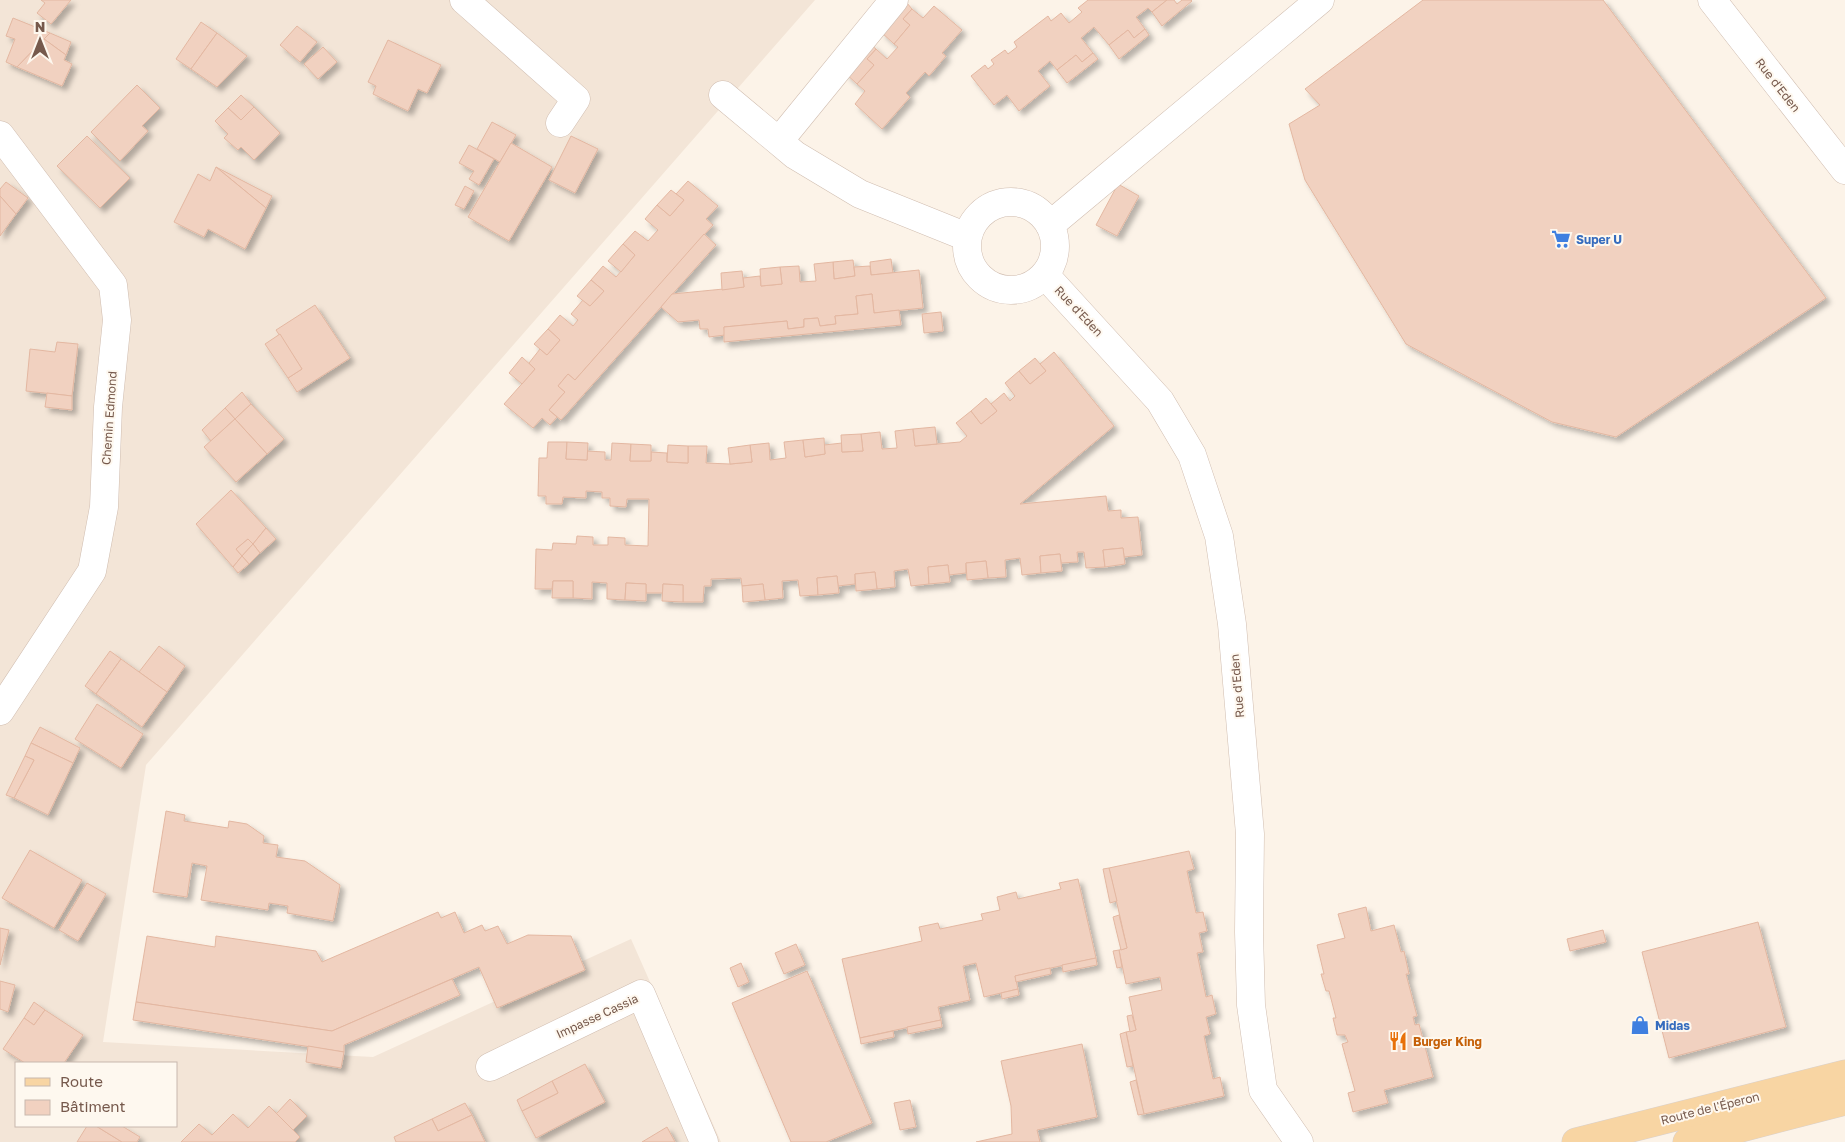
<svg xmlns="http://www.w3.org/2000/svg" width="1845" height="1142" font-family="'Golos Text',sans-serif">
<defs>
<filter id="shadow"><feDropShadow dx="4.5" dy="4.5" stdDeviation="2.5" flood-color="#0004"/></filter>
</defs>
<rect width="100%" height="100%" fill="#fcf3e8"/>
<path fill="#f3e5d7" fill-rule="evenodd" d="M0 0H815L146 765 103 1042 373 1057 631 939 721 1142H0ZM16 1063H176V1126H16Z"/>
<g fill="#f1d1c0" stroke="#e3b7a1" filter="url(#shadow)">
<path d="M41 0H71L51 24 37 13 45 3Z"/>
<path d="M1088 0H1167L1152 12 1148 8 1136 17 1145 29 1134 38 1128 30 1109 45 1094 27 1081 38 1093 53 1082 62 1076 55 1057 70 1050 61 1038 71 1050 86 1019 111 1007 95 994 105 971 76 985 65 988 69 994 64 991 60 1005 50 1008 54 1017 47 1014 42 1048 16 1051 21 1061 13 1069 23 1082 12 1078 8Z"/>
<path d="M1167 0H1174L1177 4 1182 0H1191L1192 1 1162 26 1152 12Z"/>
<path d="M1423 0H1603L1826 298 1616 437 1552 422 1406 344 1305 180 1289 124 1320 105 1305 89Z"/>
<path d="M907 3 912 9 903 19 910 25 894 44 881 32Z"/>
<path d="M934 6 962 30 942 53 946 56 929 76 925 72 906 93 910 97 882 129 855 104 865 91 857 84 874 65 867 59 876 49 887 59 898 47 894 44 910 25 903 19 912 9 923 18Z"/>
<path d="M13 18 50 33 17 67 6 62 15 39 6 36Z"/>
<path d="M201 22 217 33 191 69 176 59Z"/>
<path d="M297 26 317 42 300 62 280 45Z"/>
<path d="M1145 29 1149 35 1119 59 1109 45 1128 30 1134 38Z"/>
<path d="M50 33 71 42 66 55 44 39Z"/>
<path d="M217 33 247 56 217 87 191 69Z"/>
<path d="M44 39 66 55 64 60 72 64 62 86 17 67Z"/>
<path d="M388 40 441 65 427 93 418 89 408 111 373 94 376 86 368 82Z"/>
<path d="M870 44 876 49 867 59 874 65 857 84 845 73Z"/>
<path d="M323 47 337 62 318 79 304 64Z"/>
<path d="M1093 53 1098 59 1067 83 1057 70 1076 55 1082 62Z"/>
<path d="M137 85 160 108 142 126 148 131 120 161 91 132Z"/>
<path d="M241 95 254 107 241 120 228 108Z"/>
<path d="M254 107 280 133 254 160 241 147 238 150 224 138 228 134 215 121 228 108 241 120Z"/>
<path d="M492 122 516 135 500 162 477 149Z"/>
<path d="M87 136 130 178 100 208 57 166Z"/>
<path d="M571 136 598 149 575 193 549 180Z"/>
<path d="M511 143 552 167 509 241 468 217Z"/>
<path d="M469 145 494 159 479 185 469 179 474 171 459 163Z"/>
<path d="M216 167 272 196 266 208Z"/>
<path d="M216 167 266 208 245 249 208 229 204 237 174 222 198 174 210 181Z"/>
<path d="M688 181 718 206 706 219 713 225 575 380 568 374 558 386 565 392 549 410 557 417 550 425 542 418 533 428 504 404 535 369 529 363 540 349 547 355 560 340 548 329 560 315 573 326 578 320 571 314 583 300 590 306 604 291 591 280 603 266 616 277 635 255 623 244 635 231 648 241 658 230 645 219 657 205 670 216 684 200 676 194Z"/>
<path d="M6 182 28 198 16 214 0 196V189Z"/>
<path d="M1118 184 1139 196 1117 236 1096 225Z"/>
<path d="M465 186 474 191 464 209 455 205Z"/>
<path d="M671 190 684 200 670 216 657 205Z"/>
<path d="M0 196 16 214 0 236Z"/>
<path d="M704 234 716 245 561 420 549 410 565 392 558 386 568 374 575 380Z"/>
<path d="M623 244 635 255 621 272 608 261Z"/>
<path d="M891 259 893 273 871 275 870 262Z"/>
<path d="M853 260 855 276 834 279 833 262Z"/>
<path d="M833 262 834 279 855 276 854 267 870 266 871 275 919 270 923 308 874 313 872 294 856 296 858 314 835 316 836 324 820 326 818 318 804 319V327L788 329 787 321 724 327 725 335 709 337 708 329H700L699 320 678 322 661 307 672 294 744 287 743 278 760 276 761 286 782 284 780 267 799 266 800 282 816 281 814 264Z"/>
<path d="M780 267 782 284 761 286 760 269Z"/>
<path d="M742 271 744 287 722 290 721 273Z"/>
<path d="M591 280 604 291 590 306 577 296Z"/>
<path d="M872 294 874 313 899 310 901 325 724 342V327L787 321 788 329 804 327V319L818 318 820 326 836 324 835 316 858 314 856 296Z"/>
<path d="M315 305 350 358 297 392 288 378 302 369 276 330Z"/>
<path d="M941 312 943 331 924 333 922 314Z"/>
<path d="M548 329 560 340 547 355 534 344Z"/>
<path d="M280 334 302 369 288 378 265 344Z"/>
<path d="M57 342 78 344 72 396 26 391 30 349 55 352Z"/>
<path d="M1054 352 1114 426 1020 504 1106 496 1108 511 1121 510V518L1138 517 1142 555 1124 557 1123 548 1103 550 1105 567 1086 568 1084 552H1077L1078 562 1061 563 1060 554 1040 556 1041 573 1022 575 1020 558 1005 560 1006 577 988 578 986 561 966 563V573L949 575 948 565 928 567 929 584 911 586 908 569 894 571 895 587 877 589 875 572 855 574V584L838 586 837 576 817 578 818 595 800 596 798 580 782 581 783 598 765 600 763 584 742 586 741 578 711 579V586H704L703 602H683V585L663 584V593H646V584L626 583 625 600 607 599V583L592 582V599L573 598V581H553L552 589H535L536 549 552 550 553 543 576 544 577 536 593 537V545H608V537L625 538V545L648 546 649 499H627L626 507 610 506V498H602V492L586 491V498L563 497 562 504H546V496H538L539 458H547L548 442H567L566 459 587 460V451L605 452V460H611L612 443 631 444 630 461H651V452L667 453V462L688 463V446H707L706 463 730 464 752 462 750 445 769 443 770 460 786 458 784 442 803 440 805 457 825 454 824 445 842 443V452L863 451 861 434 880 432 882 449 897 448 895 431 913 429 915 446 960 442 967 436 956 423 971 411 981 424 997 411 991 404 1004 393 1010 401 1015 396 1005 383 1019 371 1030 384 1046 371 1040 364Z"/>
<path d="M522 357 535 369 522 384 509 373Z"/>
<path d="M1035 358 1046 371 1030 384 1019 371Z"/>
<path d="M242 392 251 404 235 419 225 408Z"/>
<path d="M47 393 72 396V410L45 407Z"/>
<path d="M986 398 997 411 981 424 971 411Z"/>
<path d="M251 404 284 439 267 454 235 419Z"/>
<path d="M225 408 235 419 211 441 202 430Z"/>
<path d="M235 419 267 454 236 482 204 447Z"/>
<path d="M935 427 937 444 915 446 913 429Z"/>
<path d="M861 434 863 451 842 452 841 435Z"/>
<path d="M824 438 825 454 805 457 803 440Z"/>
<path d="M567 442 588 443 587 460 566 459Z"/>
<path d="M631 444 651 445V461H630Z"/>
<path d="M668 445 688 446V463L667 462Z"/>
<path d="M750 445 752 462 730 464 728 448Z"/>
<path d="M231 490 266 528 253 544 248 539 236 549 242 556 233 567 196 524Z"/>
<path d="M266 528 276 539 260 553 253 544Z"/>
<path d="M248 539 253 544 242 556 236 549Z"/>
<path d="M253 544 260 553 249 564 242 556Z"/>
<path d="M1123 548 1125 564 1105 567 1103 550Z"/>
<path d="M1060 554 1062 571 1041 573 1040 556Z"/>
<path d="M242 556 249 564 238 573 233 567Z"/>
<path d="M986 561 988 578 967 580 966 563Z"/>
<path d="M948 565 950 582 929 584 928 567Z"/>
<path d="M875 572 877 589 856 591 855 574Z"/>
<path d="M837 576 839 593 818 595 817 578Z"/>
<path d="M553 581H573V598H552Z"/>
<path d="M626 583 646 584V601L625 600Z"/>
<path d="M663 584 683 585V602L662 601Z"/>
<path d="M763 584 765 600 743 602 742 586Z"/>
<path d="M159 646 185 666 167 692 139 672Z"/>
<path d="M110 651 121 659 96 694 85 686Z"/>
<path d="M121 659 167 692 142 727 96 694Z"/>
<path d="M97 704 143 734 121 768 75 739Z"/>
<path d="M40 727 80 748 73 763 31 743Z"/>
<path d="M31 743 73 763 48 815 14 798 34 760 25 756Z"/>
<path d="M25 756 34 760 14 798 6 795Z"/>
<path d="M166 811 185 815 184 821 228 828 229 821 247 824 264 836 263 843 278 845 276 857 305 861 340 885 333 921 287 913 288 906 269 903 268 910 201 900 207 866 192 863 187 897 153 892Z"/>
<path d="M30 850 82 880 54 928 2 898Z"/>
<path d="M1189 851 1194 869 1187 871 1196 913 1203 912 1207 931 1199 933 1203 952 1197 953 1206 997 1212 995 1216 1014 1206 1017 1210 1034 1204 1036 1213 1079 1220 1077 1224 1096 1144 1114 1126 1032 1136 1030 1129 997 1162 990 1160 977 1126 984 1119 950 1127 948 1109 868Z"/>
<path d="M1109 868 1117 901 1110 903 1103 869Z"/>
<path d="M1078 879 1096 958 1015 976 1018 989 984 997 976 963 963 966 970 1000 938 1007 941 1020 860 1038 842 959 922 941 919 927 938 923 940 929 983 920 981 914 1000 910 997 897 1016 892 1018 899 1061 889 1059 883Z"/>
<path d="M87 883 106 894 78 941 59 930Z"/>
<path d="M1366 907 1371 931 1394 925 1401 952 1404 951 1409 974H1406L1417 1016 1413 1017 1415 1025 1419 1024 1433 1077 1384 1090 1388 1103 1353 1112 1348 1093 1355 1091 1342 1044 1348 1042 1345 1035H1337L1333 1018H1336L1329 991H1326L1321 974H1324L1317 945 1345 938 1338 914Z"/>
<path d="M438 912 441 918 455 912 464 933 482 925 485 931 498 926 507 944 528 935 571 936 585 970 497 1008 479 967 332 1031 136 1002 147 936 215 947 216 936 316 951 322 962Z"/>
<path d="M1119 915 1127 948 1121 950 1113 917Z"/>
<path d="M1758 922 1786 1027 1669 1058 1642 952Z"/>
<path d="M0 928 9 930 0 965Z"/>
<path d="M1603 930 1606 942 1570 951 1567 939Z"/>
<path d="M796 944 805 965 784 974 775 953Z"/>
<path d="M1119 950 1122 967 1117 968 1113 951Z"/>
<path d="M1096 958 1097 965 1063 972 1062 965Z"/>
<path d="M741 963 749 982 738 987 730 968Z"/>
<path d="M1050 968 1051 974 1016 982 1015 976Z"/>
<path d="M807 971 872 1123 826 1142H791L732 1003Z"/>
<path d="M452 979 460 995 344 1045V1052L133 1020 136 1002 332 1031Z"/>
<path d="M0 981 15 985 8 1012 0 1009Z"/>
<path d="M1018 989 1019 995 1002 999 1001 993Z"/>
<path d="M34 1002 45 1010 34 1025 24 1018Z"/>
<path d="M45 1010 83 1035 64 1063H25L3 1049 24 1018 34 1025Z"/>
<path d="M1132 1015 1136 1030 1130 1032 1127 1016Z"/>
<path d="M941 1020 942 1027 908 1034 907 1027Z"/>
<path d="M893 1031 894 1037 861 1044 860 1038Z"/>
<path d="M1126 1032 1133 1066 1127 1067 1120 1034Z"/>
<path d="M1082 1044 1097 1117 1037 1130 1040 1142H976L1012 1134 1011 1106 1001 1061Z"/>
<path d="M308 1046 344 1052 341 1068 306 1062Z"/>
<path d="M585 1064 605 1102 536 1138 522 1111 558 1093 552 1081Z"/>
<path d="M1136 1080 1144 1114 1138 1115 1130 1082Z"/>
<path d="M552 1081 558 1093 522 1111 517 1100Z"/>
<path d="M290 1099 307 1116 293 1130 276 1114Z"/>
<path d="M910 1100 916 1127 900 1130 894 1103Z"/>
<path d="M465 1103 472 1115 438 1131 432 1119Z"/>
<path d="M269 1106 300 1137 295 1142H181L199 1124 212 1135 233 1114 248 1128Z"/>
<path d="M472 1115 485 1142H396L394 1137 432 1119 438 1131Z"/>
<path d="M87 1126H96L122 1142H77Z"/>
<path d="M96 1126H122L140 1137 137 1142H122Z"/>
<path d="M667 1127 675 1142H642Z"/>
</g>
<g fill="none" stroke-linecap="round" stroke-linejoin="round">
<g stroke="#d0bdb0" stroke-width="29">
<g id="minor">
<path d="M464 0 576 99 560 123"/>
<path d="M1712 0 1845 170"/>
<path d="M723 95 795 155 860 194 967 237"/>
<path d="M0 135 113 285 117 320 108 407 104 507 92 571 0 711"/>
<path d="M779 141 894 0"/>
<circle cx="1011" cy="246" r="44"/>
<path d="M1050 225 1320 0"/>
<path d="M1045 275 1160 401 1192 455 1219 536 1232 624 1250 834 1249 932 1251 1005 1263 1090 1299 1142"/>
<path d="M490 1067 641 994 704 1142"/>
</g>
</g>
<g stroke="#d9d1cd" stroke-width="29">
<g id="major">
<path d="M1576 1142 1845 1074"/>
<path d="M1687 1142 1845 1101"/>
</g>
</g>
<use href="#minor" stroke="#fff" stroke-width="28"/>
<use href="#major" stroke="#f8d5a3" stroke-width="28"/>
</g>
<defs>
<g id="supermarket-bare" transform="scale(1.5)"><path d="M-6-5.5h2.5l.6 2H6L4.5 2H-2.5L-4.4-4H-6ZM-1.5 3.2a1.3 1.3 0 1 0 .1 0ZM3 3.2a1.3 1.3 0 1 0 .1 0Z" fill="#3f7fe0" stroke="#fef8ef" stroke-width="2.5" paint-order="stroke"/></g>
<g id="shop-bare" transform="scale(1.5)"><path d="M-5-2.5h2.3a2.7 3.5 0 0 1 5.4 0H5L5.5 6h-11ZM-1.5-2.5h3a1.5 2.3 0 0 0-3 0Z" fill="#3f7fe0" stroke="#fef8ef" stroke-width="2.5" paint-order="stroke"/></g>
<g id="restaurant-bare" transform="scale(1.5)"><path d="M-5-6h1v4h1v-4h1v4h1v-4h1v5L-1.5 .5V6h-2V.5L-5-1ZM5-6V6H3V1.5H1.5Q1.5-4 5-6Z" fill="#e8710a" stroke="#fef8ef" stroke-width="2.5" paint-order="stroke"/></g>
</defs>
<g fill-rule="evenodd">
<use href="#supermarket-bare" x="1561" y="239"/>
<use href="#shop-bare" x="1640" y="1025"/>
<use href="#restaurant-bare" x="1398" y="1041"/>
</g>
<g text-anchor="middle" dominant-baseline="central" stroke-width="4" stroke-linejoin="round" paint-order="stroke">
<g font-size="12" fill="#76594c" stroke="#fef8ef">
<text transform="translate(1778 85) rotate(52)">Rue d'Eden</text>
<text transform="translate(1079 311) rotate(47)">Rue d'Eden</text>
<text transform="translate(109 418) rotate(-86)">Chemin Edmond</text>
<text transform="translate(1237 686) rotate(-95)">Rue d'Eden</text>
<text transform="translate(597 1016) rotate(-25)">Impasse Cassia</text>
<text transform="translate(1710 1108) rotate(-14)">Route de l'Éperon</text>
</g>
<g font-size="12" font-weight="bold" fill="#366cbe" stroke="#fef8ef" text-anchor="start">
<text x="1576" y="239">Super U</text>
<text x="1655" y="1025">Midas</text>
</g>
<g font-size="12" font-weight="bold" fill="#c56008" stroke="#fef8ef" text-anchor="start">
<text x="1413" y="1041">Burger King</text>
</g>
</g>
<rect x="15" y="1062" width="162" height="65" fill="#fef8ef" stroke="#c8b8ae"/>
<rect x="25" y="1078" width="25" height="8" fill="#f8d5a3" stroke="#c8b8ae"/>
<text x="60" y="1087" font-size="15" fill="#76594c">Route</text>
<rect x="25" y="1100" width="25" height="15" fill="#f1d1c0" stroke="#c8b8ae"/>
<text x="60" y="1112" font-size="15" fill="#76594c">Bâtiment</text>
<g transform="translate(40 40)" stroke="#fef8ef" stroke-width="4" paint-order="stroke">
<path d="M0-4L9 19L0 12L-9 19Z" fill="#76594c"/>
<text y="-8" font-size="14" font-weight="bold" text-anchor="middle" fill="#76594c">N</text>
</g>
</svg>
